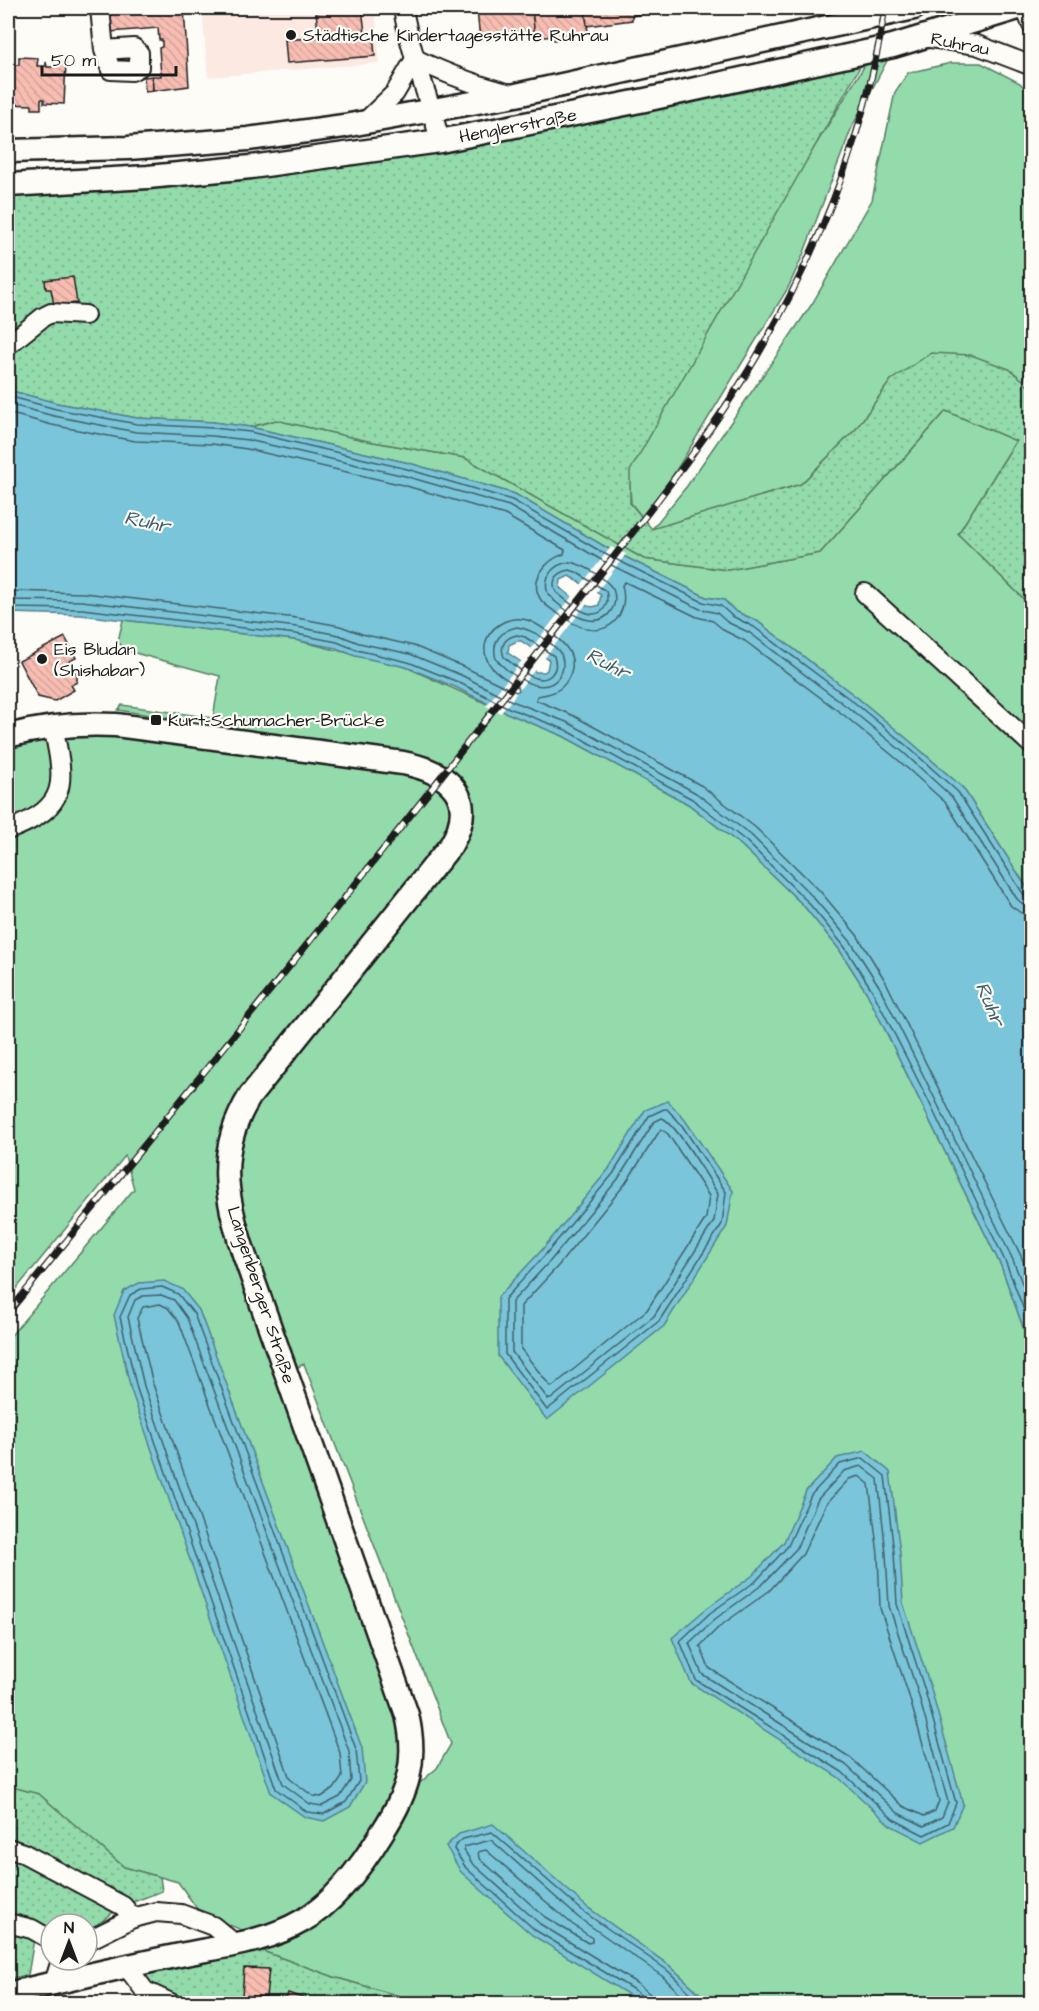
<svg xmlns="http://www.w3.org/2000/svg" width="1039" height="2011" font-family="'Architects Daughter',sans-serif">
<defs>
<pattern id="park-dots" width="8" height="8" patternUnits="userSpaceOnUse" patternTransform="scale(1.5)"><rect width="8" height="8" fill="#93dbaa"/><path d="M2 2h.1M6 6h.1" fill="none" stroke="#7ebb92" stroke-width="1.8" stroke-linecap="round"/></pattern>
<pattern id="building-back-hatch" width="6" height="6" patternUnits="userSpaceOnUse" patternTransform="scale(1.5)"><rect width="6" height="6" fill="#f8bdb2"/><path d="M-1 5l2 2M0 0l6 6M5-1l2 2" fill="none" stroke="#d4a298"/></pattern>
</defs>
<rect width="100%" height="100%" fill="#fdfcf7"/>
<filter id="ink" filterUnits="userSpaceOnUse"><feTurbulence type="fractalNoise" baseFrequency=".0167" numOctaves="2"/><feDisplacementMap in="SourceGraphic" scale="12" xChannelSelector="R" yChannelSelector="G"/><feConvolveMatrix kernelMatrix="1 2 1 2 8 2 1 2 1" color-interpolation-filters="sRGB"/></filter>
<g filter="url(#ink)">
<path fill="#fce9e2" d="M202 8H375L380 63 208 77Z"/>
<g fill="#93dbaa" stroke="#587c63" stroke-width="1.5">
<path d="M889 57 852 127 803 255 788 288 645 521 631 503 629 470 760 235 868 60Z"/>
<path d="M951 63H981L1020 83 1032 96V339L1024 381 1009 369 891 380 856 429 801 484 652 529 687 486 812 304 872 200 895 92 908 73Z"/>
<path d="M946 411 1016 441 958 534 1031 606V894L963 788 912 743 859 699 757 621 735 611 724 600 706 597 609 549 515 494 409 463 250 427 276 420 368 441 465 458 644 559 728 570 820 553Z"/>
<path d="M123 620 295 640 406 667 507 713 563 736 688 804 741 845 803 905 839 949 867 993 1001 1266 1031 1349V2003H710L670 1966 587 1907 630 1995 642 2003H423L334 1977 251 1947 307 1924 414 1788 437 1768 451 1744 304 1364 275 1378 399 1702 403 1768 374 1836 343 1875 279 1923 244 1931 200 1913 178 1882 124 1867 39 1795 8 1786V1339L134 1189 125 1156 8 1299V744L28 737 113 732 356 763 436 783 432 759 118 710 122 705 213 718 220 676 124 650 118 641Z"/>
</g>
<g fill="url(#park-dots)" stroke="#587c63" stroke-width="1.5">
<path d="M864 60 630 471V503L652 529 801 484 856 429 891 380 931 353 971 355 1009 369 1024 381 1031 390V606L958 534 1016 441 946 411 820 553 728 570 644 559 465 458 368 441 276 420 250 427 213 422 137 418 57 403 8 390V183L252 169Z"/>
<path d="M8 1786 39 1794 124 1867 160 1877 162 1891 120 1907 87 1933V1924H51V1937L34 1939 28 1975 8 1979Z"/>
<path d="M251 1947 334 1977 423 2003H182L160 1997 131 1969Z"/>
</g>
<g fill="#7ac5da" stroke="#54818e" stroke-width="1.5" fill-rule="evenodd">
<path d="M8 390 57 403 137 418 213 422 250 427 409 463 515 494 609 549 706 597 724 600 735 611 757 621 859 699 912 743 963 788 1031 894V1349L1001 1266 867 993 839 949 803 905 741 845 688 804 563 736 507 713 455 687 406 667 355 656 336 648 295 640 81 615 8 613ZM569 576 601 595 599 605C586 612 571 595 560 588L561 580ZM517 641H521L549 660 547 670 544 672H536L508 653 509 645Z"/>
<path d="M668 1101 685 1120 733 1191 727 1226 664 1326 547 1420 498 1356V1297L541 1251 608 1170 645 1110Z"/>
<path d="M164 1281 182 1289 199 1310 362 1748 365 1782 350 1807 324 1821 305 1817 271 1793 131 1390 114 1315 124 1291 139 1283Z"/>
<path d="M865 1451 890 1472 900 1553 903 1603 931 1689 963 1804 953 1827 923 1842 890 1825 838 1777 691 1683 672 1638 707 1608 752 1576 784 1542 806 1491 837 1458Z"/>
<path d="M493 1824 587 1907 670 1966 710 2003H642L532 1935 461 1872 446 1846 459 1834Z"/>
</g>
<g fill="#fdfcf7">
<path d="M611 547 626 554 595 594 581 585Z"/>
<path d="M574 594 587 603 544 659 530 650Z"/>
<path d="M523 659 536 668 501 713 486 706Z"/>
</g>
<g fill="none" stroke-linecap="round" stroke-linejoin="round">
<g stroke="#426068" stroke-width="1.5">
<path d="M8 396 56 409 137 424 213 428 250 432 407 469 512 500 607 555 703 602 721 606 732 616 754 627 855 703 908 747 958 792 1024 895 1032 898"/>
<path d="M8 404 54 416 136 432 212 436 248 440 405 476 509 506 603 561 700 609 717 613 727 622 750 633 850 709 904 753 952 797 1017 899 1024 905 1032 906"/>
<path d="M8 413 52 425 135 441 212 444 247 449 403 485 505 515 565 550 564 554C546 560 528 580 541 600 546 607 556 612 563 617 579 628 600 638 616 620 625 609 625 597 622 585L625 582 697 617 713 621 725 631 745 641 845 716 898 760 946 803 1011 906 1021 913 1032 915"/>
<path d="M570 562C585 565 604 577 613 589 616 597 616 604 611 611 596 634 560 609 548 594 542 577 553 564 570 562Z"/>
<path d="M570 570 576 572 606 591C608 598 608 604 603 610 590 623 566 600 556 592 550 580 558 572 570 570Z"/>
<path d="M8 591 84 593 297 618 340 626 362 634 414 646 464 667 516 692 519 690 518 687C503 676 483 668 485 646 488 627 508 615 527 620 534 622 541 627 547 631 565 642 580 657 568 679 561 692 550 694 537 696L536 700 574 716 702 786 756 828 820 891 857 935 886 982 1021 1256 1032 1284"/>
<path d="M8 600 82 601 297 627 339 635 359 643 410 654 461 675 512 701 569 723 696 793 751 835 812 896 851 942 879 986 934 1097 1013 1260 1032 1309"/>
<path d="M8 608 82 609 296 634 337 642 357 650 408 662 458 682 509 708 566 730 692 799 746 841 807 901 844 946 872 990 928 1100 1006 1263 1032 1331"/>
<path d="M517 627C532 629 552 642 561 654 564 662 564 670 559 677 543 699 508 674 496 659 491 642 501 630 517 627Z"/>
<path d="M517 635 525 637 554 656C556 663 557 669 551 675 538 688 514 665 504 657 499 645 506 637 517 635Z"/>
<path d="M664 1109H667L681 1124 726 1192 722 1224 659 1321 547 1410 505 1354V1299L545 1255 613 1174 649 1116Z"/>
<path d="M662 1118C676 1123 708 1178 718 1194L714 1221 654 1316 551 1399H548L512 1352V1302L551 1260 618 1179 654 1122Z"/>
<path d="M661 1129 668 1134 709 1196 706 1218 647 1310 553 1386H550L521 1349V1306L558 1266 625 1184Z"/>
<path d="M162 1287 178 1294 194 1314 356 1749 359 1781 346 1802 324 1814 307 1812 276 1789 137 1389 120 1317 130 1295 141 1289Z"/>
<path d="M161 1295 174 1300 187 1318 349 1751 351 1780 340 1797 322 1806 310 1804 283 1784 144 1386 128 1317 135 1300 143 1296Z"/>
<path d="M160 1304 168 1308 179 1322 340 1753 342 1777 334 1789 321 1797 313 1796 290 1779 153 1384 137 1318 143 1307Z"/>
<path d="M863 1458 885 1476 894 1553 897 1604 925 1691 956 1803 948 1823 924 1835 893 1819 842 1772 696 1680 680 1641 710 1613 756 1581 788 1546 811 1495 840 1464Z"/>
<path d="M861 1466 878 1479 886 1554 889 1606 918 1693 948 1802 942 1817 924 1826 898 1813 846 1765 702 1674 689 1643 715 1619 762 1585 796 1549 818 1499 844 1471Z"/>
<path d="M859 1476 869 1484 878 1554 880 1608 909 1696 939 1801 935 1811 924 1816 903 1806 851 1758 709 1668 700 1646 720 1626 769 1591 803 1554 826 1504 849 1479Z"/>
<path d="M486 1850 572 1924 592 1938V1942L588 1943 545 1917 479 1858 478 1852Z"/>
<path d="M645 2004 643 1997 634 1990 535 1930 466 1868 454 1849 455 1846 463 1839 492 1832 584 1912 667 1970 702 2004"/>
<path d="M653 2004 650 1994 638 1984 540 1924 472 1863 464 1850V1847L491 1840 579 1918 662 1976 691 2004"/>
</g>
</g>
<g fill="url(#building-back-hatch)" stroke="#1c1c1c" stroke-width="1.5">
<path d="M108 8H184L189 86 153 91 152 76H161L159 48 162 47V40H159L158 28 110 32Z"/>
<path d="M316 8H362L365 33 318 37Z"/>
<path d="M466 8H532L535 33 480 40 477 10 467 12Z"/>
<path d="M532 8H585L588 32 570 34V38L554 40V36L535 38Z"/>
<path d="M585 8H642L643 14 632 16V20L587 26Z"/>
<path d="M373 33 375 56 287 63 285 40Z"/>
<path d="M19 57 38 58 37 66H46V62L47 67H55V62L66 63 64 104 44 103V99H41V109H32V105L8 104 10 65H19Z"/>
<path d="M152 76 153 91 145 92 144 77Z"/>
<path d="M73 277 77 303 54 305 51 289H46L45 280Z"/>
<path d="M65 637 76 658 69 661 77 675V682L71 685 74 690 55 701 38 697 19 661Z"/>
<path d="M244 1968 269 1969 266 1997 242 1996Z"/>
<path d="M288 1993 311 2001 310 2004H284Z"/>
</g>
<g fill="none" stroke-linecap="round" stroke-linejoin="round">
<g stroke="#1c1c1c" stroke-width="22">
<g id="minor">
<path d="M100 8 104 50 111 70 132 71 139 67V53L134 48 104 50"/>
<path d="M403 8C410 53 429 96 440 141"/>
<path d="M1025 8 1032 25"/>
<path d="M924 37 977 45 1032 66"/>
<path d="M415 59C447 74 477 86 511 94"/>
<path d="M365 122 395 93 415 59"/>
<path d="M8 345 43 317 51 313 85 315"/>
<path d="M865 593 1032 745"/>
<path d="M8 830C70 807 65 783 53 726"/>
<path d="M8 1848 23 1853 123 1906 133 1918"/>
<path d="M8 1923 32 1929 51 1940"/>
<path d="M87 1941 133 1918 156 1912 181 1914 213 1926 236 1945"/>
<path d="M127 1967 145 1991 173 2004"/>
<path d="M54 1983 61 1960"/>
</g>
</g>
<g stroke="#1c1c1c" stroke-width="27">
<g id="major">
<path d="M8 151 128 148 248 139 344 126 516 95 914 8"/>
<path d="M8 185 148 177 251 167 440 141 645 100 893 46 1018 8"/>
<path d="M8 736C44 726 78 723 116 725L403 763C449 772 479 797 451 845L250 1096C216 1151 225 1196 244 1254L407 1715C418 1761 408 1792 383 1831 363 1864 336 1902 302 1921 266 1942 225 1946 185 1954 125 1966 66 1980 8 1994"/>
</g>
</g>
<use href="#minor" stroke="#fdfcf7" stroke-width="18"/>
<use href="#major" stroke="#fdfcf7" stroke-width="22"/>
<g stroke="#1c1c1c" stroke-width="7">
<path id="rail" d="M8 1313C162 1123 318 934 469 741 517 680 564 620 612 559 666 490 721 420 764 344 824 239 867 127 885 8"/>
</g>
<use href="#rail" stroke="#fdfcf7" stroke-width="4.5" stroke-dasharray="14" stroke-linecap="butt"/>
</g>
</g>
<g fill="#1c1c1c" stroke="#fdfcf7" stroke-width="2">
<circle cx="291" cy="35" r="6"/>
<circle cx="42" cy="659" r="6"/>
<rect x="150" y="714" width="12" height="12" rx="3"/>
</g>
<g text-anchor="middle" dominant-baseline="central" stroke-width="4.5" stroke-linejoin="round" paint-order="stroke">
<g font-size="18" fill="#1c1c1c" stroke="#fdfcf7" text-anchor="start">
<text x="303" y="35">Städtische Kindertagesstätte Ruhrau</text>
<text x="54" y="649">Eis Bludan<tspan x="54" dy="21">(Shishabar)</tspan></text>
<text x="168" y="720">Kurt-Schumacher-Brücke</text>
</g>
<g font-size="18" fill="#1c1c1c" stroke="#fdfcf7">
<text transform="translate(960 44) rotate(11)">Ruhrau</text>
<text transform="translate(518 126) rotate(-11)">Henglerstraße</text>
<text transform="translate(261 1295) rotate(72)">Langenberger Straße</text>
</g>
<g font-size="20" font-style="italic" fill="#426068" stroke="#fdfcf7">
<text transform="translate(147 522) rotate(12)">Ruhr</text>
<text transform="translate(608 664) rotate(27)">Ruhr</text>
<text transform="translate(990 1004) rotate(67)">Ruhr</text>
</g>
</g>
<rect width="1039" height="2011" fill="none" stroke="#fdfcf7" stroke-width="30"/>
<rect x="15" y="15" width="1009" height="1981" fill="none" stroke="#1c1c1c" stroke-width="2" filter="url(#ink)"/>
<g transform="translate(69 1942)"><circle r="28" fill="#fdfcf7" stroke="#a3a29f" stroke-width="1.5"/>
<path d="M0-4.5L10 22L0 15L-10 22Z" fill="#1c1c1c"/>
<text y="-9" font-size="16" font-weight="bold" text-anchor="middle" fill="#1c1c1c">N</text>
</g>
<path d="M42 66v9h134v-9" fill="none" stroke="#1c1c1c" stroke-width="3"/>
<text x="51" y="66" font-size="18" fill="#1c1c1c" stroke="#fdfcf7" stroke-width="4.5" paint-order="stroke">50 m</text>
</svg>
